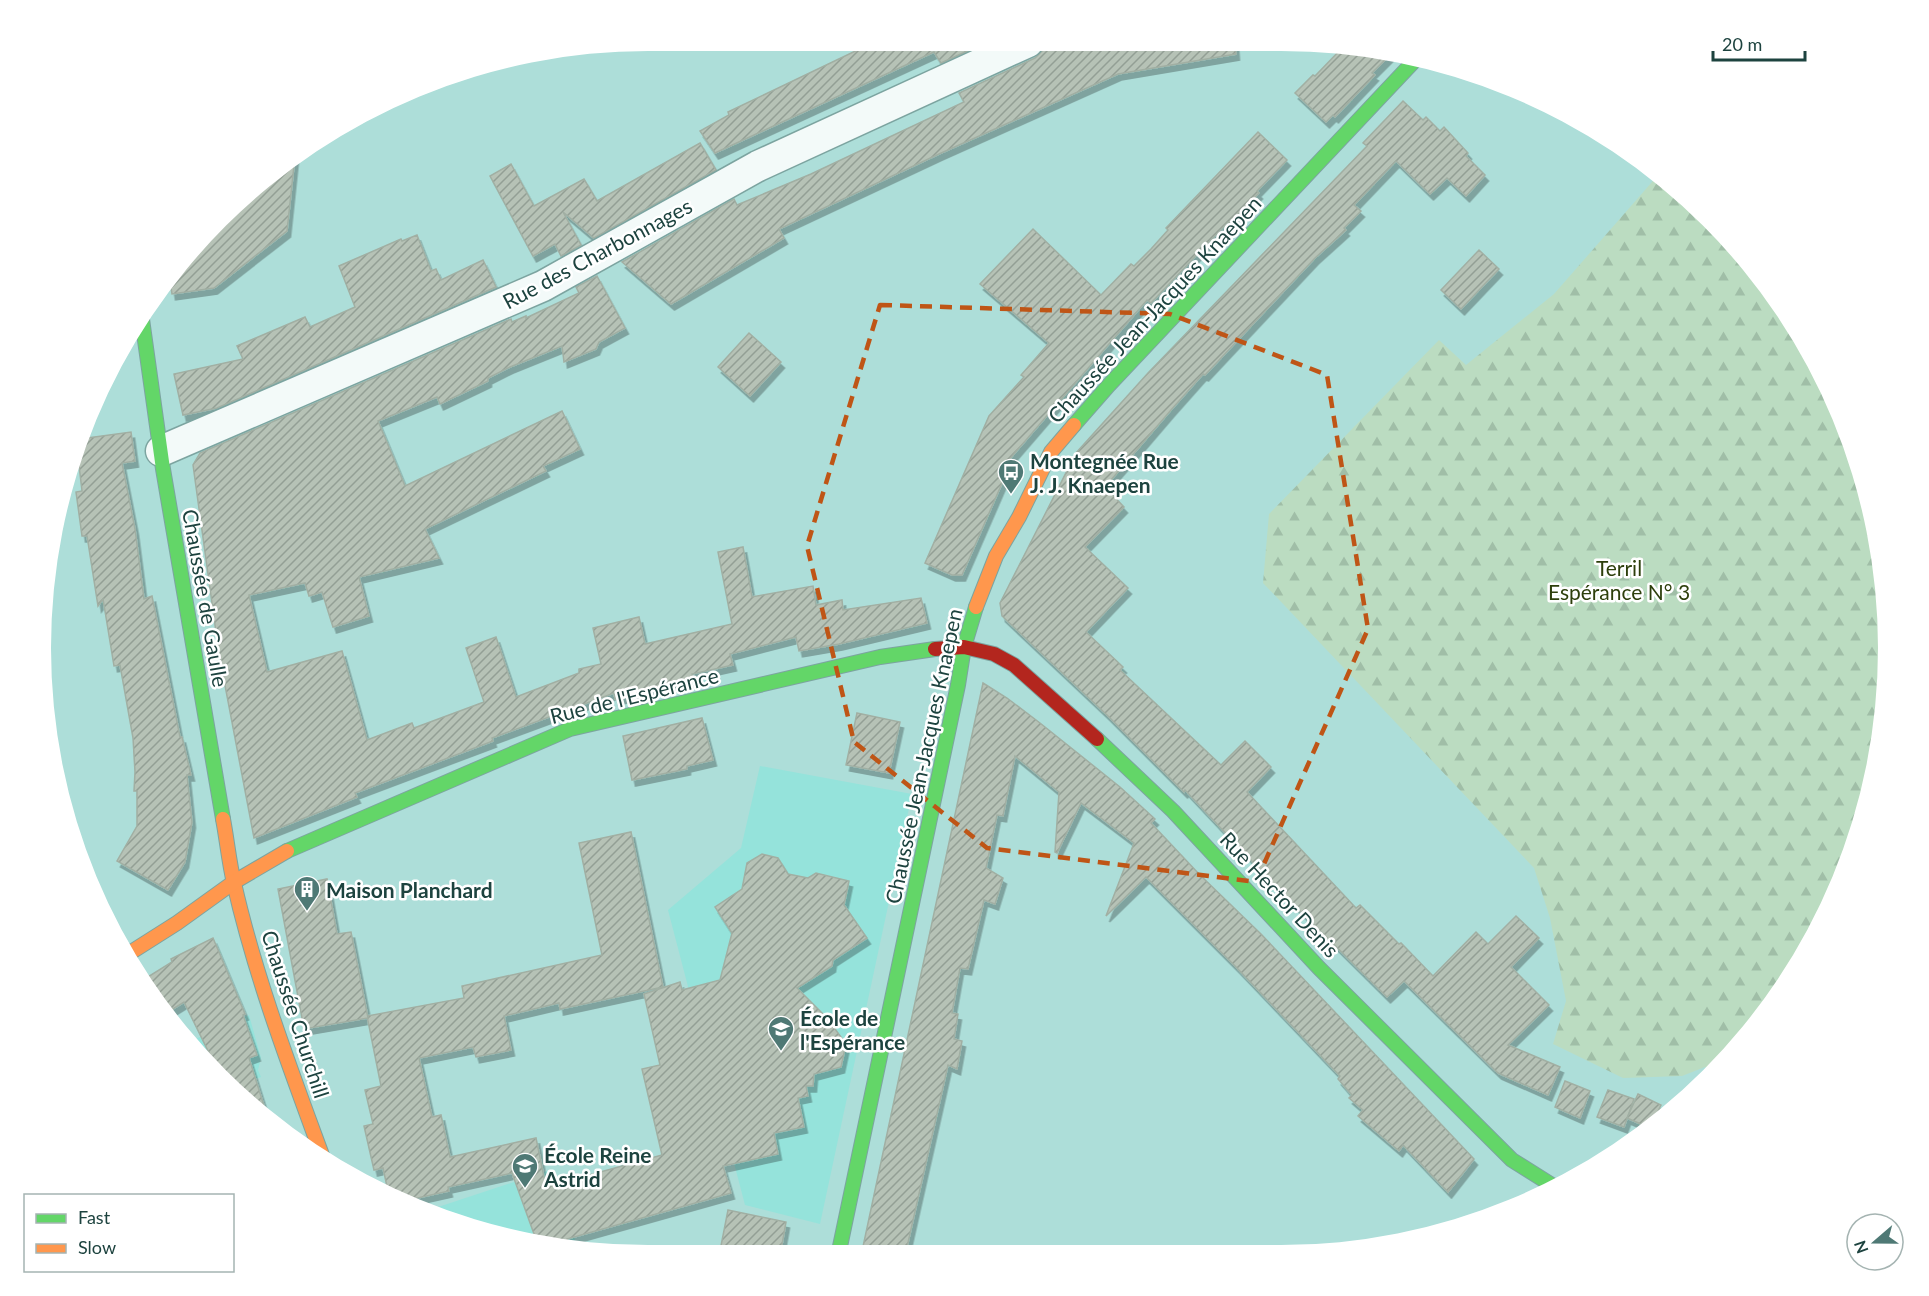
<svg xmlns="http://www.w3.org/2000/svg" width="1929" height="1296" font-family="Lato,sans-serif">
<defs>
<pattern id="forest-firs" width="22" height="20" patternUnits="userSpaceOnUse" patternTransform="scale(1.5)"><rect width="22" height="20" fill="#bbdcc1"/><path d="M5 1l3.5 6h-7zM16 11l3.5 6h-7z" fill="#a0bea7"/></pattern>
<pattern id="building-hatch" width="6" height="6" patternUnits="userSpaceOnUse" patternTransform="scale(1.5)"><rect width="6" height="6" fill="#b6c2b6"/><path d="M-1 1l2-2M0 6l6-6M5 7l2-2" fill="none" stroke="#939f95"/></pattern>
<filter id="shadow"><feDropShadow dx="3.5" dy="6" stdDeviation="0" flood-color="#0004"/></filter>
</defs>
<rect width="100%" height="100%" fill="#added9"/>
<g fill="#95e3db">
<path d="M760 766 912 794 820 1224 745 1205 668 910 741 848Z"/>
<path d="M249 1015 261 1058 258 1070 261 1077 230 1088 219 1078 191 1041Z"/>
<path d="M553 1169 578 1249 530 1244 429 1210Z"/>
</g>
<path fill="url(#forest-firs)" d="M1659 174 1710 218 1786 310 1842 415 1877 529 1888 648 1877 766 1842 880 1786 985 1715 1072 1705 1067 1682 1076 1623 1078 1553 1044 1566 1001 1550 918 1534 868 1263 583 1269 514 1439 340 1466 365 1554 294Z"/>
<g fill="url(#building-hatch)" stroke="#a1afa3" stroke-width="1.5" filter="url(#shadow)">
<path d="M1235 41 1236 54 1118 74 939 154 779 229 784 238 671 304 622 262 734 199 737 205 811 174 964 102 959 93 1035 58 1042 51 1045 42Z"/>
<path d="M929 43H985L941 63 934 52 715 153 700 131 729 115 728 112 870 44Z"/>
<path d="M1343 47 1393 52 1372 73 1375 75 1335 117 1333 115 1326 122 1295 93 1313 75 1315 76Z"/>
<path d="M1403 101 1423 120 1426 117 1440 131 1444 127 1468 153 1466 156 1485 175 1466 196 1447 178 1430 194 1396 161 1354 205 1361 211 1344 228 1346 230 1315 258 1205 375 1203 374 1171 410 1105 487 1124 507 1085 547 1128 588 1086 632 1123 667 1120 670 1221 765 1245 741 1271 767 1247 792 1356 908 1360 905 1399 944 1401 943 1433 976 1476 932 1488 944 1516 916 1539 938 1511 967 1549 1005 1508 1045 1560 1067 1548 1095 1498 1073 1404 981 1387 997 1283 894 1185 790 1184 792 1107 715 1002 616 1000 603 1076 453 1148 373 1367 146 1363 143Z"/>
<path d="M1258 132 1287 160 1257 191 1259 193 1229 223 1228 222 1151 303 1147 300 1007 462 1010 465 962 575H952L925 563 989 416 1024 377 1021 375 1049 343 980 284 1033 229 1101 295 1131 264 1134 266 1151 249 1168 230 1166 228Z"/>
<path d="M700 143 716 170 594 238 563 212 581 245 561 256 555 244 533 256 490 176 511 164 534 206 584 179 597 201Z"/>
<path d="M295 156 287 231 214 288 172 294 169 274 219 218Z"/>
<path d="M417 235 431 271 436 269 441 280 483 260 496 287 217 408 183 415 174 374 243 359 237 346 305 317 310 327 355 307 339 266 401 239 402 241Z"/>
<path d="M1479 250 1499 269 1461 309 1441 290Z"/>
<path d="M597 276 625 328 599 342 596 349 564 362 562 346 510 367 488 378V381L440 404 437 397 378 421 405 486 562 411 580 449 543 466 546 471 425 529 439 558 359 577 369 616 333 627 322 592 309 596 305 583 249 595 267 672 342 651 367 740 412 723 414 728 484 702 466 648 496 637 516 697 579 673V669L601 664 593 628 639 617 645 644 732 624 718 552 743 547 752 597 813 586 816 605 842 600 843 610 921 598 927 623 839 644 799 651 796 637 730 654 733 665 692 674 694 681 615 699 614 693 492 738 493 741 355 793 357 797 254 838 219 654 193 465 200 453 511 319 512 322 526 316V318L579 293 576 287Z"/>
<path d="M749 333 781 362 750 396 718 367Z"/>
<path d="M131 432 135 461 122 463 135 529 144 599 152 596 180 737H182L191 775H187L192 822 185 862 168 890 117 861 137 826V791H134L135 772 133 738 120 665 114 666 103 599 98 606 87 536H82L76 492 82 491 77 448 80 439Z"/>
<path d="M983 683 1007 698 1040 723 1120 787 1155 819 1151 823 1199 874 1261 934 1474 1159 1448 1192 1403 1145 1399 1151 1358 1116 1363 1110 1349 1098 1352 1095 1338 1079 1340 1076 1237 968 1146 877 1106 916 1134 843 1081 803 1057 853 1055 852 1059 792 1015 756 1003 816 997 815 986 868 1003 878 995 904 984 900 968 969 960 968 952 1013 958 1014 954 1039 962 1041 957 1069 948 1065 905 1256H861Z"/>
<path d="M857 713 900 722 889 773 846 765Z"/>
<path d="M702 718 713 760 687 766V769L632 780 623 736Z"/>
<path d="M631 832 663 987 560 1009 559 1003 504 1016 511 1050 476 1057 473 1047 419 1058 432 1117 441 1115 450 1157 536 1138 546 1187 662 1155 642 1069 660 1065 644 994 680 982 682 990 720 980 732 933 715 907 742 889 747 863 762 854 778 858 788 874 808 878 816 873 849 881 844 905 867 938 833 960 832 966 797 988 827 1018 846 1044 841 1067 814 1074 813 1086H806L808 1096 798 1098 804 1127 774 1133 778 1154 723 1166 731 1193 567 1239 571 1248 538 1245 512 1173 448 1187 449 1191 404 1201 389 1196 383 1168 374 1170 364 1126 373 1124 365 1090 381 1086 367 1016 464 998 462 986 602 955 579 843Z"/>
<path d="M327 879 337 934 351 932 368 1018 304 1029 278 889Z"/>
<path d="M213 938 245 1014 243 1015 257 1055 249 1058 269 1122 219 1078 210 1067 215 1065 184 1002 168 1012 143 980 172 962 171 959Z"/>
<path d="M1565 1081 1590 1091 1580 1118 1555 1107Z"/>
<path d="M1608 1090 1634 1099 1624 1127 1597 1117Z"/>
<path d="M1638 1094 1661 1105 1650 1128 1627 1118Z"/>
<path d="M728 1210 786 1222 780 1256H719Z"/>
</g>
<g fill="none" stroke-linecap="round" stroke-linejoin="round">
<g stroke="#7ca4a0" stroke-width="33">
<path id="street" d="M161 451 543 286 758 166 1028 42"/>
</g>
<g stroke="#7ca4a0" stroke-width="16">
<g id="fast">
<path d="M142 319 163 469 223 819"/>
<path d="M1074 425 1109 385 1417 58"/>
<path d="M1097 739 1173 811 1319 968 1512 1160 1555 1187"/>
<path d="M287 851 570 729 880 657 935 649"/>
<path d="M838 1256 958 685 964 647 976 607"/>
</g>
</g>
<g stroke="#7ca4a0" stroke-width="16">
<g id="slow">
<path d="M976 607 996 556 1019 517 1051 452 1074 425"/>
<path d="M223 819C227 840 229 862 234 883 255 976 290 1068 323 1158"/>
<path d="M125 956 177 923 234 882 287 851"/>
</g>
</g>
<g stroke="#7ca4a0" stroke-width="16">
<path id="jam" d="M935 649 964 647 994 654 1014 665 1097 739"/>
</g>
<use href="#street" stroke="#f3faf9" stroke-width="30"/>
<use href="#fast" stroke="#63d668" stroke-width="14"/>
<use href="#slow" stroke="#ff974d" stroke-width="14"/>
<use href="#jam" stroke="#b3261e" stroke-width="14"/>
</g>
<path fill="none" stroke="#bf5516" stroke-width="4.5" stroke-dasharray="12 8" stroke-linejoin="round" d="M880 305 1170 314 1327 375 1368 629 1256 882 987 848 854 742 807 546Z"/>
<defs>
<g id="bus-pin" transform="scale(1.35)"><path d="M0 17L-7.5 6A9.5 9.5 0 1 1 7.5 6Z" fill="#4f7975" stroke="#fff"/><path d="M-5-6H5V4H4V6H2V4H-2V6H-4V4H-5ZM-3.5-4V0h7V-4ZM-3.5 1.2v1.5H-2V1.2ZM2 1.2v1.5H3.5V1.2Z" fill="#fff"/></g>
<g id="building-pin" transform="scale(1.35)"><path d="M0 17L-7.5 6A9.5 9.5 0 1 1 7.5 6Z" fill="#4f7975" stroke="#fff"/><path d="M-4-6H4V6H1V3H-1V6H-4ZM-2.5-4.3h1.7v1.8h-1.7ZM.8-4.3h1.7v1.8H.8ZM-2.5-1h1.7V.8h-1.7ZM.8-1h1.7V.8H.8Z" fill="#fff"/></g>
<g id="school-pin" transform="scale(1.35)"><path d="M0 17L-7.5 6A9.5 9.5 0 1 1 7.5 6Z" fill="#4f7975" stroke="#fff"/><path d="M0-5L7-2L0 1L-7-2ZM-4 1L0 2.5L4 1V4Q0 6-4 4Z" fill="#fff"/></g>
</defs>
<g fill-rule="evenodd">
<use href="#bus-pin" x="1011" y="472"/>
<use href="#building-pin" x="307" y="889"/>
<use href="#school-pin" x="781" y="1029"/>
<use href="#school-pin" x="525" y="1166"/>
</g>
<g text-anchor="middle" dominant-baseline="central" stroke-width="5" stroke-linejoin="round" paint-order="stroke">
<g font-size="21" fill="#1d433f" stroke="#fff">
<text transform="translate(597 253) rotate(-28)">Rue des Charbonnages</text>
<text transform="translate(1154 309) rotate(-47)">Chaussée Jean-Jacques Knaepen</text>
<text transform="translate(206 598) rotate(80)">Chaussée de Gaulle</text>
<text transform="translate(634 695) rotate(-14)">Rue de l'Espérance</text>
<text transform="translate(923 756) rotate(-78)">Chaussée Jean-Jacques Knaepen</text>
<text transform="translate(1280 894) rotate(47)">Rue Hector Denis</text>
<text transform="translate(296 1014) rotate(72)">Chaussée Churchill</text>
</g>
<g font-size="21" font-weight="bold" fill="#1d433f" stroke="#fff" text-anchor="start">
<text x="1030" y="460">Montegnée Rue<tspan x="1030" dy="24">J. J. Knaepen</tspan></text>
<text x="326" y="889">Maison Planchard</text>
<text x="800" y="1017">École de<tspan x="800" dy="24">l'Espérance</tspan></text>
<text x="544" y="1154">École Reine<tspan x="544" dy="24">Astrid</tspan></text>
</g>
<g font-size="21" fill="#2d3f0b" stroke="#fff">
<text x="1619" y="567">Terril<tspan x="1619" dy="24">Espérance N° 3</tspan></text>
</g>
</g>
<path d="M0 0H1929V1296H0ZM648 51H1281A597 597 0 0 1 1878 648V648A597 597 0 0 1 1281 1245H648A597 597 0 0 1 51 648V648A597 597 0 0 1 648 51Z" fill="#fff" fill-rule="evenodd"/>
<rect x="24" y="1194" width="210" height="78" fill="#ffffff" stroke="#a5b4b2" stroke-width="1.5"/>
<rect x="36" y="1214" width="30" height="9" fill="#63d668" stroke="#a5b4b2" stroke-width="1.5"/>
<text x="78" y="1224" font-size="18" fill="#1d433f">Fast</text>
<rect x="36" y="1244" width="30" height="9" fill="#ff974d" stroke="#a5b4b2" stroke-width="1.5"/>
<text x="78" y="1254" font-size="18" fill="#1d433f">Slow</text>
<g transform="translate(1875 1242) rotate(250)"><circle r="28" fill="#ffffff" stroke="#a5b4b2" stroke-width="1.5"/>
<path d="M0-4.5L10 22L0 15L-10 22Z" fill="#4f7975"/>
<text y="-9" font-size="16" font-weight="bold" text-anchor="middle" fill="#1d433f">N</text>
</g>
<path d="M1713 51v9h92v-9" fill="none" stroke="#1d433f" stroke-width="3"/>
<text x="1722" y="51" font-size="18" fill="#1d433f" stroke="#ffffff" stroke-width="4.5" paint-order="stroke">20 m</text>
</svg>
